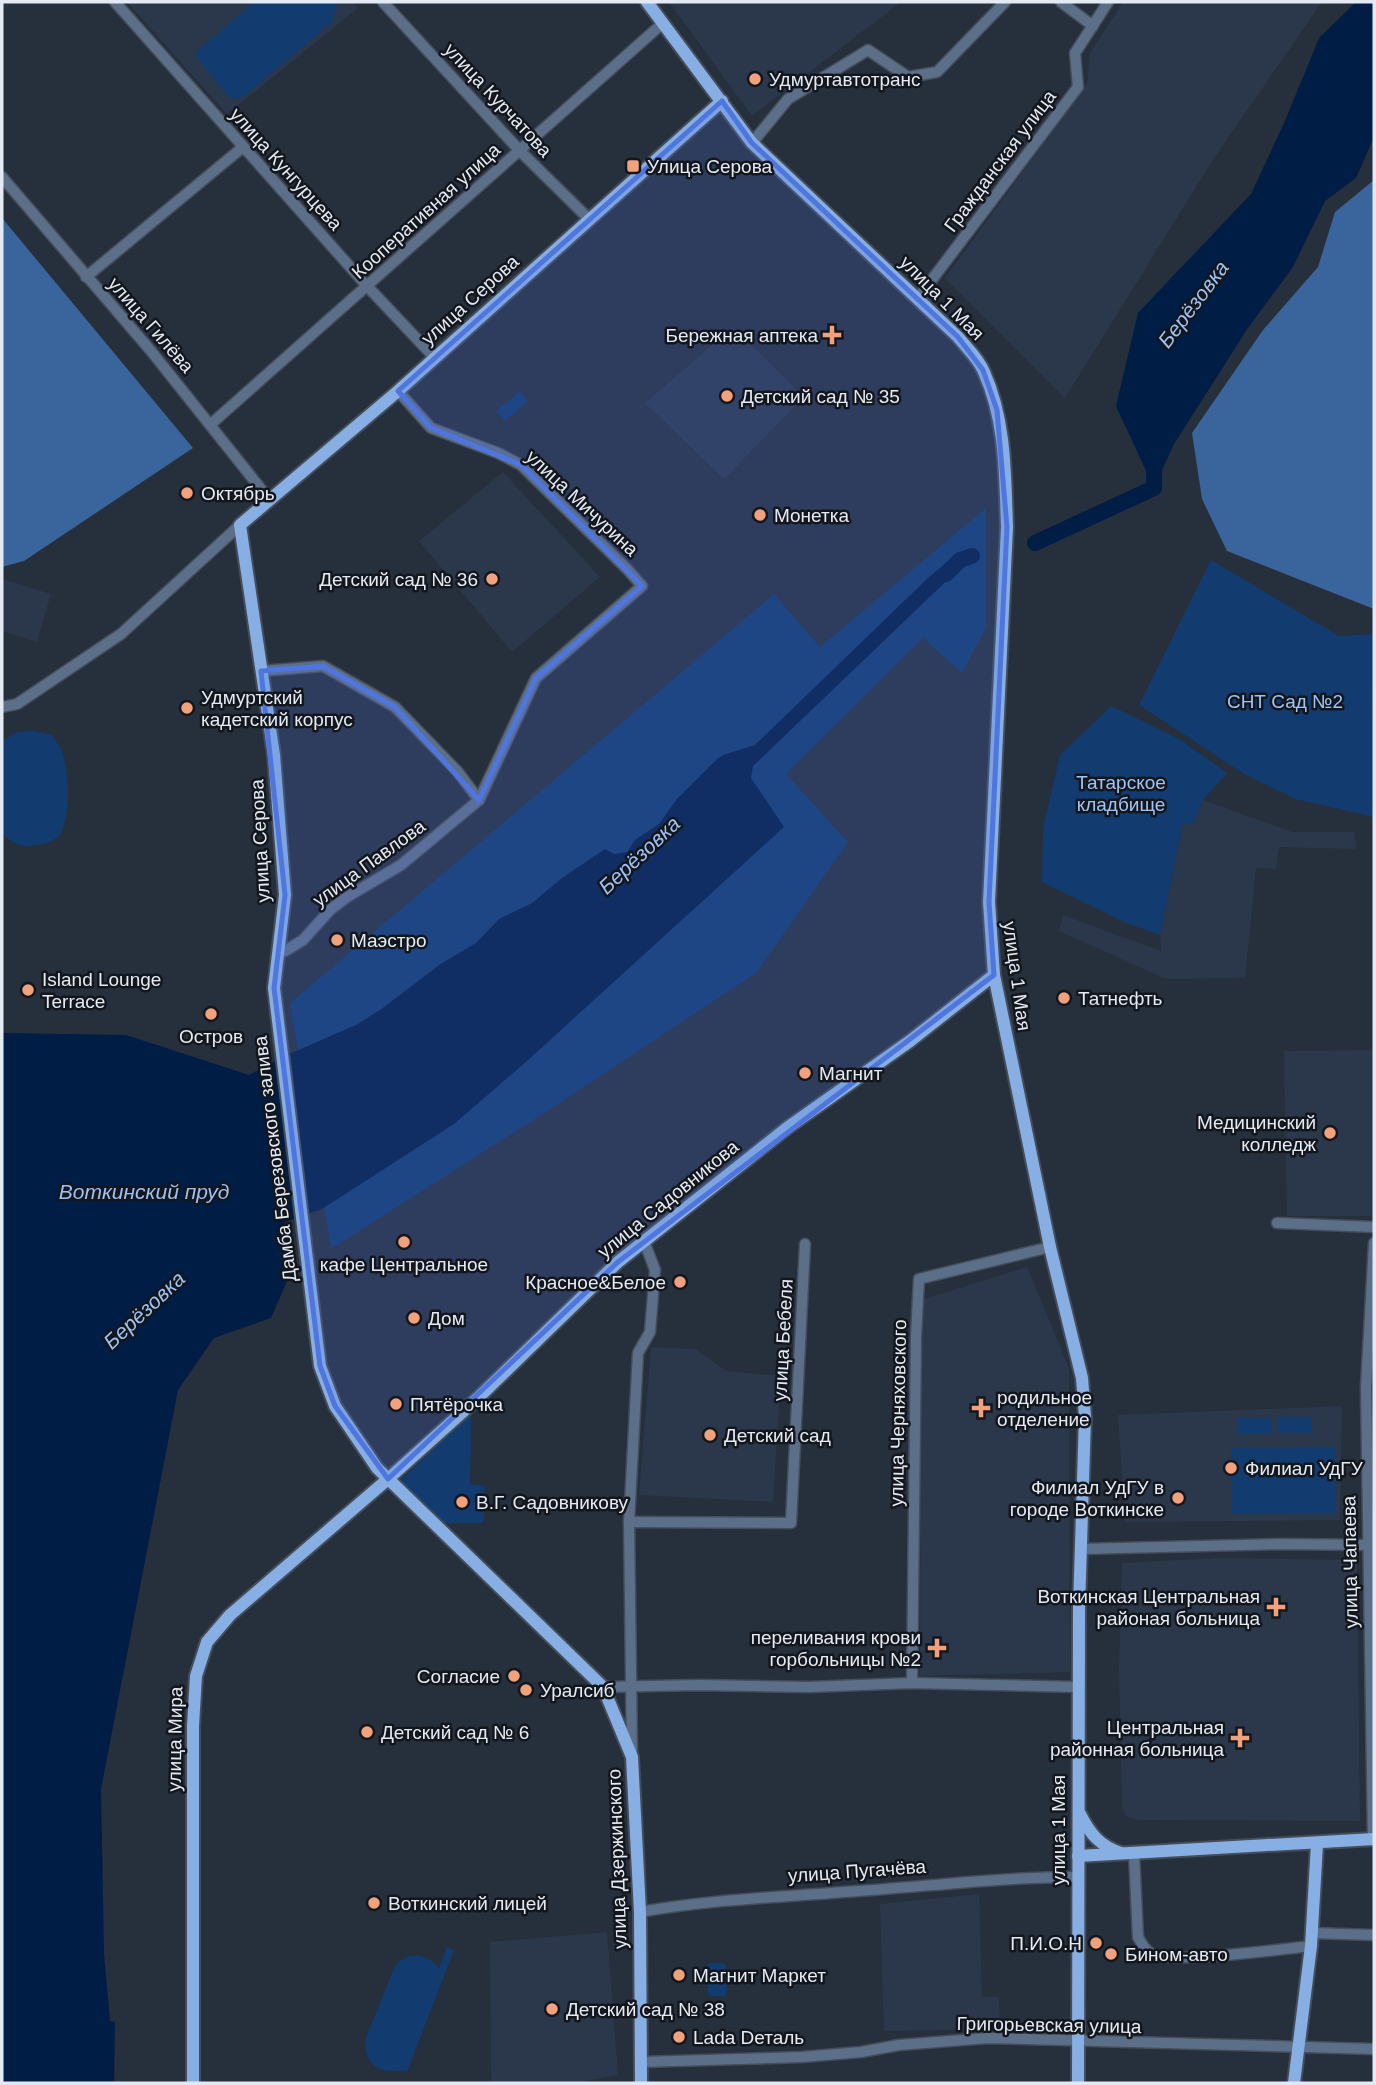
<svg xmlns="http://www.w3.org/2000/svg" width="1376" height="2085" font-family="Arial,sans-serif">
<rect width="100%" height="100%" fill="#262f3c"/>
<g fill="#2b384b">
<path d="M127 2H353L358 8 227 114Z"/>
<path d="M669 2H901L752 116Z"/>
<path d="M1123 2H1322L1214 158 1065 398 945 278 1087 84 1090 53Z"/>
<path d="M733 327 804 397 724 479 645 403Z"/>
<path d="M503 472 600 577 512 652 419 541Z"/>
<path d="M2 579 51 594 37 642 2 631Z"/>
<path d="M1203 800 1292 832H1354L1356 849 1279 847 1276 869 1256 868 1245 978 1166 979 1059 931 1063 915 1161 951 1160 934 1183 822 1193 824Z"/>
<path d="M1374 1050V1216H1287L1284 1051Z"/>
<path d="M1027 1267 1069 1368 1070 1672 920 1676 921 1300Z"/>
<path d="M651 1347 695 1349 726 1371 781 1376 773 1502 639 1495Z"/>
<path d="M1342 1406 1340 1520 1125 1522 1118 1415Z"/>
<path d="M1219 1558 1357 1560 1360 1821 1138 1820 1126 1816 1122 1807 1119 1668 1122 1563Z"/>
<path d="M979 1894 982 1997H999L1000 2029 884 2031 880 1904Z"/>
<path d="M607 1932 618 2075 574 2083H491L490 1942Z"/>
</g>
<g fill="#123b6f">
<path d="M254 2H335L337 7 332 22 247 94 234 100 228 96 194 54Z"/>
<path d="M520 391 528 401 505 421 496 411Z"/>
<path d="M986 508V628L962 673 923 638 786 774 848 842 756 973 552 1108 331 1249 290 1003 774 594 820 647Z"/>
<path d="M1211 560 1339 636 1374 634V817L1295 799 1244 774 1139 705Z"/>
<path d="M1111 706 1179 739 1227 773 1203 800 1193 824 1183 823 1160 935 1126 923 1042 882 1043 828 1060 755Z"/>
<path d="M34 731 52 735C55 740 59 745 61 749 69 767 71 820 60 835 53 843 39 845 30 846 19 847 8 841 2 832V741L17 732Z"/>
<path d="M471 1413 470 1484 485 1486 483 1523H444L400 1481Z"/>
<rect x="1278" y="1417" width="34" height="16"/>
<rect x="1238" y="1418" width="34" height="16"/>
<path d="M1335 1447 1336 1513 1232 1514 1231 1448Z"/>
<path d="M447 1947 454 1950 407 2072C401 2070 398 2071 391 2071 372 2071 365 2057 365 2040L394 1968C406 1950 426 1953 439 1968Z"/>
<path d="M710 1963H722L726 1965 727 1993 724 1996H711L708 1994 707 1966Z"/>
</g>
<g fill="#3a649c">
<path d="M1374 180V609L1227 551 1202 499 1192 433 1263 330 1318 267 1335 212Z"/>
<path d="M2 218 193 448 24 561 2 567Z"/>
</g>
<g fill="#001d45">
<path d="M1356 2H1374V137L1356 178 1325 201 1293 267 1248 328 1174 444 1154 488 1116 406 1138 313 1251 194 1285 121 1319 38Z"/>
<path d="M955 556 960 560 961 567 753 766 751 778 784 827 527 1061 454 1124 322 1209 285 1222 291 1261 290 1274 271 1318 214 1338 178 1390 101 1789 104 1954 110 2021 115 2022 114 2083H2V1033L126 1035 249 1075 287 1055 356 1025 380 1010 442 963 476 943 499 919 532 903 562 878 605 849 614 854 627 852 635 840 659 824 677 799 717 759 723 755 755 745 930 576Z"/>
</g>
<g fill="none" stroke-linecap="round" stroke-linejoin="round">
<g stroke="#001d45" stroke-width="16">
<path d="M1035 543 1154 488V466"/>
<path d="M946 574 960 560 972 556"/>
</g>
<g stroke="#444d59" stroke-width="13">
<g id="minor">
<path d="M115 2 367 286 434 357"/>
<path d="M383 2 520 151 590 220"/>
<path d="M1061 2 1093 26"/>
<path d="M752 143 788 99 868 50 908 77 937 72 1005 2"/>
<path d="M2 177 151 351 269 499"/>
<path d="M86 277 243 147"/>
<path d="M918 298 1078 87 1075 53 1108 2"/>
<path d="M211 424 663 23"/>
<path d="M261 671 323 666 395 707 458 772 479 800"/>
<path d="M2 707 17 704 121 634 240 525"/>
<path d="M279 952 285 951 303 940 331 909 347 897 401 865 479 800 536 678 642 586 628 570 521 465 498 453 431 428 398 391"/>
<path d="M1277 1223 1374 1227"/>
<path d="M629 1522 791 1523 805 1244"/>
<path d="M1080 1549 1279 1544 1374 1545"/>
<path d="M912 1683 916 1336 919 1279 1050 1247"/>
<path d="M603 1687 699 1685 810 1687 912 1683 1078 1687"/>
<path d="M632 1753 629 1522 638 1353 650 1332 655 1270 644 1241"/>
<path d="M1373 1840 1366 1387 1374 1243"/>
<path d="M1134 1854 1138 1937C1141 1943 1146 1951 1152 1954 1171 1964 1283 1949 1311 1946"/>
<path d="M640 1912C712 1899 785 1897 858 1891 931 1886 1004 1877 1077 1877"/>
<path d="M1312 1933 1374 1935"/>
<path d="M641 2062 802 2057 861 2052 899 2045 988 2038 1374 2049"/>
</g>
</g>
<g stroke="#444d59" stroke-width="16">
<g id="major">
<path d="M647 2 752 143 958 337C967 348 979 359 984 372 1006 421 1005 474 1007 527L989 902 994 975 1050 1247 1082 1378 1085 1417 1079 1608 1078 2083"/>
<path d="M1080 1814C1090 1834 1100 1846 1121 1853"/>
<path d="M1078 1856 1374 1839"/>
<path d="M193 2083V1726L196 1676 207 1642 230 1615 388 1479 477 1399 618 1262 787 1128 910 1041 994 975"/>
<path d="M641 2083 640 1912 632 1757 603 1687 377 1468 335 1406 320 1366 274 988 285 895 274 755 240 525 398 391 722 101"/>
<path d="M1294 2083 1311 1946 1317 1844"/>
</g>
</g>
<use href="#minor" stroke="#5c6f89" stroke-width="10"/>
<use href="#major" stroke="#88afe3" stroke-width="12"/>
</g>
<path fill="#4f75df" fill-opacity="0.2" stroke="#4f75df" stroke-width="5" stroke-linejoin="round" d="M722 101 752 143 958 337 983 370 997 410 1007 527 989 902 994 975 618 1262 388 1479 335 1406 320 1366 274 988 285 895 261 671 323 666 395 707 479 800 536 678 642 586 521 465 431 428 398 391Z"/>
<g fill="#f1a17b" stroke="#13171d" stroke-width="2.5">
<circle cx="755" cy="79" r="7"/>
<rect x="626" y="159" width="14" height="14" rx="3.5"/>
<path d="M828.5 324.5h7v7h7v7h-7v7h-7v-7h-7v-7h7z"/>
<circle cx="727" cy="396" r="7"/>
<circle cx="187" cy="493" r="7"/>
<circle cx="760" cy="515" r="7"/>
<circle cx="492" cy="579" r="7"/>
<circle cx="187" cy="708" r="7"/>
<circle cx="337" cy="940" r="7"/>
<circle cx="28" cy="990" r="7"/>
<circle cx="1064" cy="998" r="7"/>
<circle cx="211" cy="1014" r="7"/>
<circle cx="805" cy="1073" r="7"/>
<circle cx="1330" cy="1133" r="7"/>
<circle cx="404" cy="1242" r="7"/>
<circle cx="680" cy="1282" r="7"/>
<circle cx="414" cy="1318" r="7"/>
<circle cx="396" cy="1404" r="7"/>
<path d="M977.5 1397.5h7v7h7v7h-7v7h-7v-7h-7v-7h7z"/>
<circle cx="710" cy="1435" r="7"/>
<circle cx="1231" cy="1468" r="7"/>
<circle cx="1178" cy="1498" r="7"/>
<circle cx="462" cy="1502" r="7"/>
<path d="M1272.5 1596.5h7v7h7v7h-7v7h-7v-7h-7v-7h7z"/>
<path d="M933.5 1637.5h7v7h7v7h-7v7h-7v-7h-7v-7h7z"/>
<circle cx="514" cy="1676" r="7"/>
<circle cx="526" cy="1690" r="7"/>
<circle cx="367" cy="1732" r="7"/>
<path d="M1236.5 1727.5h7v7h7v7h-7v7h-7v-7h-7v-7h7z"/>
<circle cx="374" cy="1903" r="7"/>
<circle cx="1096" cy="1943" r="7"/>
<circle cx="1111" cy="1954" r="7"/>
<circle cx="679" cy="1975" r="7"/>
<circle cx="552" cy="2009" r="7"/>
<circle cx="679" cy="2037" r="7"/>
</g>
<g text-anchor="middle" dominant-baseline="central" stroke-width="5" stroke-linejoin="round" paint-order="stroke">
<g font-size="19" fill="#e4eaf3" stroke="#13171d" text-anchor="start">
<text x="769" y="79">Удмуртавтотранс</text>
<text x="647" y="166">Улица Серова</text>
<text x="818" y="335" text-anchor="end">Бережная аптека</text>
<text x="741" y="396">Детский сад № 35</text>
<text x="201" y="493">Октябрь</text>
<text x="774" y="515">Монетка</text>
<text x="478" y="579" text-anchor="end">Детский сад № 36</text>
<text x="201" y="697">Удмуртский<tspan x="201" dy="22">кадетский корпус</tspan></text>
<text x="351" y="940">Маэстро</text>
<text x="42" y="979">Island Lounge<tspan x="42" dy="22">Terrace</tspan></text>
<text x="1078" y="998">Татнефть</text>
<text x="211" y="1036" text-anchor="middle">Остров</text>
<text x="819" y="1073">Магнит</text>
<text x="1316" y="1122" text-anchor="end">Медицинский<tspan x="1316" dy="22">колледж</tspan></text>
<text x="404" y="1264" text-anchor="middle">кафе Центральное</text>
<text x="666" y="1282" text-anchor="end">Красное&amp;Белое</text>
<text x="428" y="1318">Дом</text>
<text x="997" y="1397">родильное<tspan x="997" dy="22">отделение</tspan></text>
<text x="410" y="1404">Пятёрочка</text>
<text x="724" y="1435">Детский сад</text>
<text x="1245" y="1468">Филиал УдГУ</text>
<text x="1164" y="1487" text-anchor="end">Филиал УдГУ в<tspan x="1164" dy="22">городе Воткинске</tspan></text>
<text x="476" y="1502">В.Г. Садовникову</text>
<text x="1260" y="1596" text-anchor="end">Воткинская Центральная<tspan x="1260" dy="22">районая больница</tspan></text>
<text x="921" y="1637" text-anchor="end">переливания крови<tspan x="921" dy="22">горбольницы №2</tspan></text>
<text x="500" y="1676" text-anchor="end">Согласие</text>
<text x="540" y="1690">Уралсиб</text>
<text x="1224" y="1727" text-anchor="end">Центральная<tspan x="1224" dy="22">районная больница</tspan></text>
<text x="381" y="1732">Детский сад № 6</text>
<text x="388" y="1903">Воткинский лицей</text>
<text x="1082" y="1943" text-anchor="end">П.И.О.Н</text>
<text x="1125" y="1954">Бином-авто</text>
<text x="693" y="1975">Магнит Маркет</text>
<text x="566" y="2009">Детский сад № 38</text>
<text x="693" y="2037">Lada Dеталь</text>
</g>
<g font-size="19" fill="#e4eaf3" stroke="#13171d">
<text transform="translate(498 100) rotate(47)">улица Курчатова</text>
<text transform="translate(1000 161) rotate(-53)">Гражданская улица</text>
<text transform="translate(286 169) rotate(48)">улица Кунгурцева</text>
<text transform="translate(426 211) rotate(-42)">Кооперативная улица</text>
<text transform="translate(942 298) rotate(45)">улица 1 Мая</text>
<text transform="translate(470 300) rotate(-42)">улица Серова</text>
<text transform="translate(151 325) rotate(49)">улица Гилёва</text>
<text transform="translate(582 503) rotate(43)">улица Мичурина</text>
<text transform="translate(260 841) rotate(-93)">улица Серова</text>
<text transform="translate(369 863) rotate(-36)">улица Павлова</text>
<text transform="translate(1017 976) rotate(82)">улица 1 Мая</text>
<text transform="translate(275 1159) rotate(-97)">Дамба Березовского залива</text>
<text transform="translate(668 1199) rotate(-39)">улица Садовникова</text>
<text transform="translate(783 1340) rotate(-87)">улица Бебеля</text>
<text transform="translate(898 1413) rotate(-89)">улица Черняховского</text>
<text transform="translate(1350 1562) rotate(-91)">улица Чапаева</text>
<text transform="translate(175 1739) rotate(-89)">улица Мира</text>
<text transform="translate(1058 1830) rotate(-90)">улица 1 Мая</text>
<text transform="translate(617 1859) rotate(-92)">улица Дзержинского</text>
<text transform="translate(857 1871) rotate(-4)">улица Пугачёва</text>
<text transform="translate(1049 2025) rotate(1)">Григорьевская улица</text>
</g>
<g font-size="19" fill="#9fc3f4" stroke="#13171d">
<text x="1285" y="701">СНТ Сад №2</text>
<text x="1121" y="782">Татарское<tspan x="1121" dy="22">кладбище</tspan></text>
</g>
<g font-size="21" font-style="italic" fill="#9ec1f2" stroke="#13171d">
<text transform="translate(1193 304) rotate(-53)">Берёзовка</text>
<text transform="translate(639 855) rotate(-43)">Берёзовка</text>
<text x="144" y="1191">Воткинский пруд</text>
<text transform="translate(144 1310) rotate(-43)">Берёзовка</text>
</g>
</g>
<rect width="1376" height="2085" fill="none" stroke="#e4eaf3" stroke-width="7"/>
</svg>
